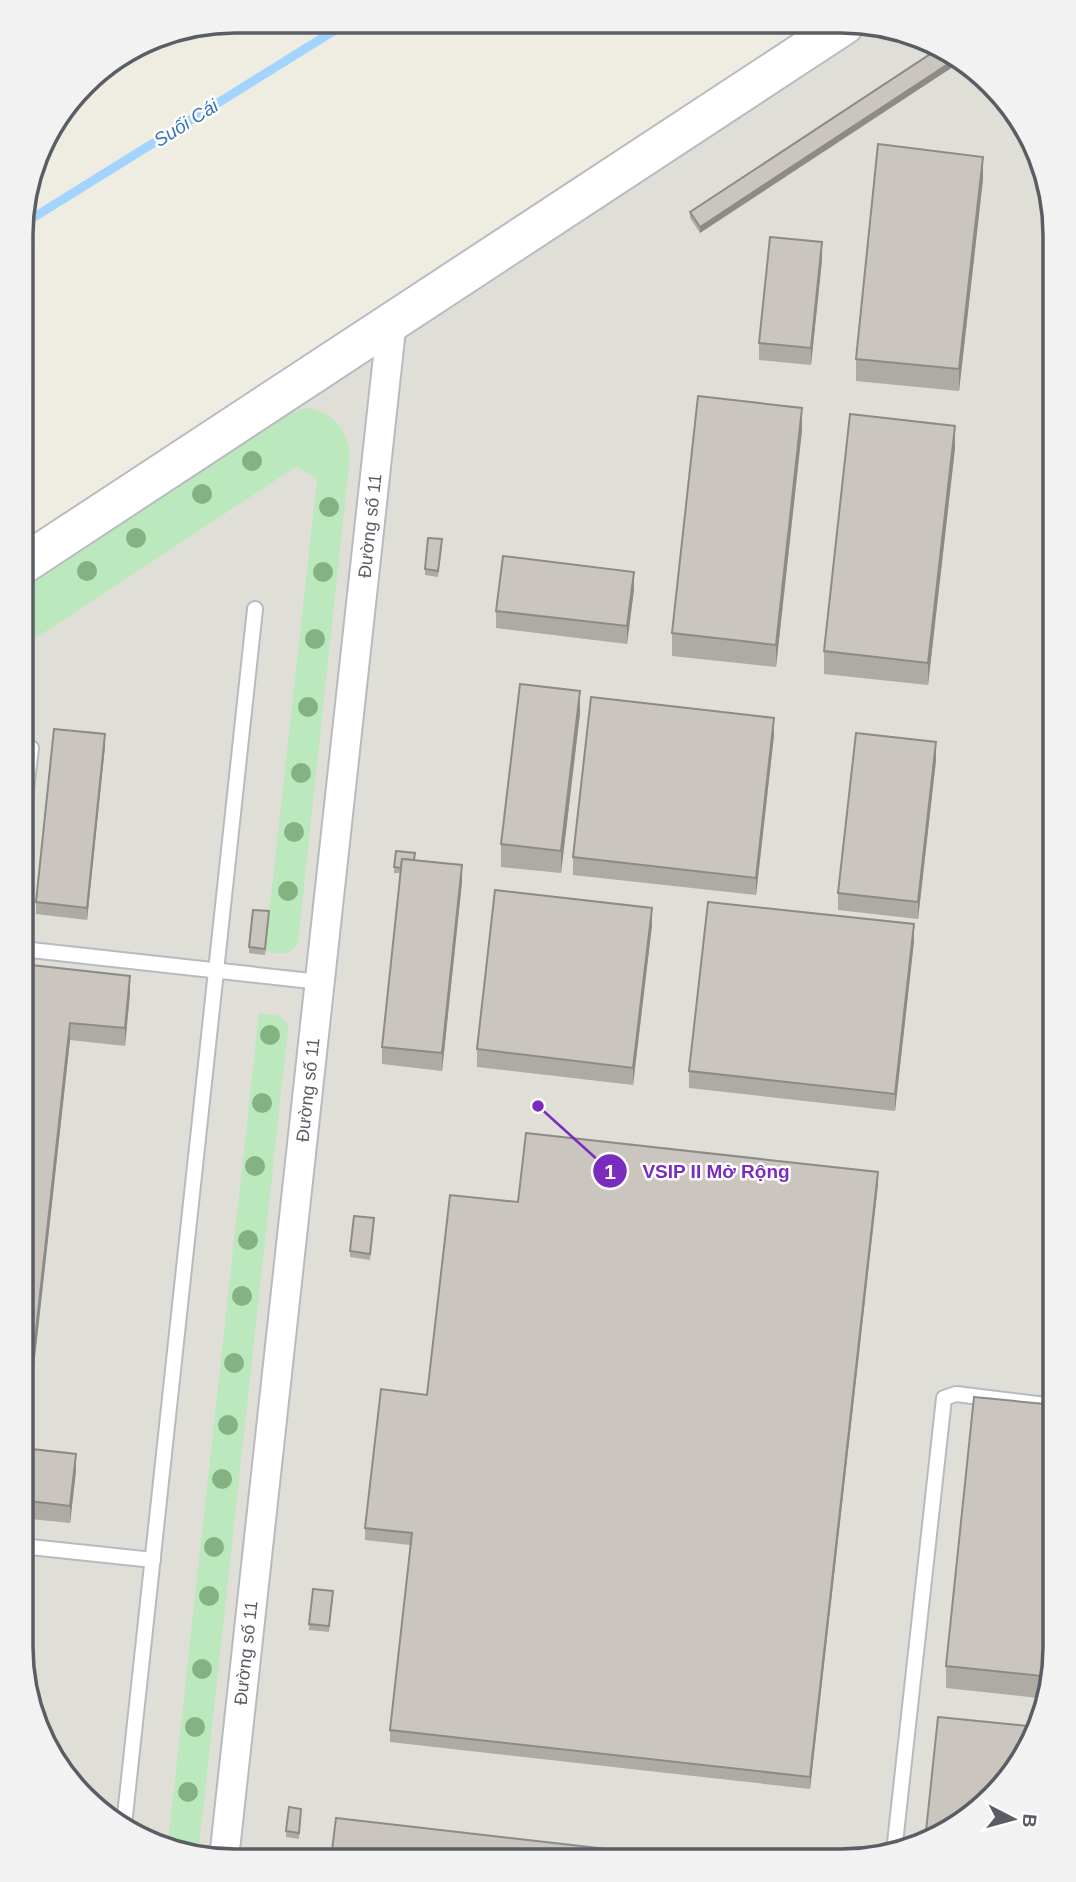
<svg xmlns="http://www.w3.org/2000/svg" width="1076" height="1882" font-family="Arial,sans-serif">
<rect width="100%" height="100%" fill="#efece2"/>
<path fill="#dfded7" d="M844 25H882L982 74 1043 166 1055 235V1661L1043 1716 1011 1777 971 1817 910 1849 841 1861 207 1859 104 1816 65 1777 33 1716 21 1647 22 565Z"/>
<g fill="#bce8be">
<path d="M304 408C332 410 348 429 350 456L298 942C292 957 278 953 265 952L317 479 297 466 22 647V590L287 415Z"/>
<path d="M259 1013 280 1016 287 1024 288 1029 198 1856 168 1843Z"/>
</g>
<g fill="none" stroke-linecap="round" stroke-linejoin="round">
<path stroke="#a2d4ff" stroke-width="9" d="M23 224 348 22"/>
<g stroke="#b7bac0" stroke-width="18">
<g id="lane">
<path d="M22 824 31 748"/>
<path d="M22 949 320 982"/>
<path d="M21 1546 153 1560"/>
<path d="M124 1825 255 609"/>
<path d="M894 1852 944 1398 956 1394 1046 1405"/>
</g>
</g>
<g stroke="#b7bac0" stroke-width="32">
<path id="street" d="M224 1859 392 320"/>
</g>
<g stroke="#b8bbc2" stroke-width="42">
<path id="secondary" d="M22 565 844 25"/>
</g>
<use href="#lane" stroke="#fff" stroke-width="14"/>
<use href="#street" stroke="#fff" stroke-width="28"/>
<use href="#secondary" stroke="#fff" stroke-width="38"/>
</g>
<g fill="#84b282">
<circle cx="252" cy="461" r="10"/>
<circle cx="202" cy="494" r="10"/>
<circle cx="329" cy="507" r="10"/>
<circle cx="136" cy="538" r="10"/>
<circle cx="87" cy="571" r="10"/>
<circle cx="323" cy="572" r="10"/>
<circle cx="315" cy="639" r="10"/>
<circle cx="308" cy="707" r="10"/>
<circle cx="301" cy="773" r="10"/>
<circle cx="294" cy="832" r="10"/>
<circle cx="288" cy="891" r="10"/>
<circle cx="270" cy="1035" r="10"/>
<circle cx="262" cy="1103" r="10"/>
<circle cx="255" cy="1166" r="10"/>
<circle cx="248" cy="1240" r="10"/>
<circle cx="242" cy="1296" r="10"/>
<circle cx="234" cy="1363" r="10"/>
<circle cx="228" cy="1425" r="10"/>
<circle cx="222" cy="1479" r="10"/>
<circle cx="214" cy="1547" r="10"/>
<circle cx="209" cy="1596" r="10"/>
<circle cx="202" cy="1669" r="10"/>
<circle cx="195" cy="1727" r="10"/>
<circle cx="188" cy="1792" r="10"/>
</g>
<g fill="#aeaaa4">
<path d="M935 51 700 233 690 218V212Z"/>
<path d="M983 179 959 391 856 381V359Z"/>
<path d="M822 260 811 365 759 360V343Z"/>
<path d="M802 430 776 667 672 656V633Z"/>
<path d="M955 448 928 685 824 674V651Z"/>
<path d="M442 545 438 577 425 575V569Z"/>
<path d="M634 589 627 644 496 628V611Z"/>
<path d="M580 713 561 873 501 867V844Z"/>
<path d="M774 735 756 895 573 875V857Z"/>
<path d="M105 746 87 920 36 914V902Z"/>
<path d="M936 760 918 919 838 910V893Z"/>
<path d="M415 860 462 882 442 1071 382 1064V1047L401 873H394V867Z"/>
<path d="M269 917 265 955 249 953V947Z"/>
<path d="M652 925 633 1085 477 1067V1049Z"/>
<path d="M914 941 895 1111 689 1088V1071Z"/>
<path d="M22 964 130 993 125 1046 70 1040 25 1448 76 1471 70 1523 21 1518Z"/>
<path d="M878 1184 810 1789 390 1742V1730L410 1545 365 1540V1528L518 1202Z"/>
<path d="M374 1224 370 1260 350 1257V1251Z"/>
<path d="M333 1597 329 1632 309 1630V1624Z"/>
<path d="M1055 1661 1047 1699 946 1688V1666Z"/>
<path d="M301 1815 299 1839 286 1837V1831Z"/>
</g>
<g fill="#8d8b86">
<path d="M954 60 959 63 700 233V227Z"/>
<path d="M983 157V179L959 391V369Z"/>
<path d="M822 242V260L811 365V348Z"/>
<path d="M802 408V430L776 667V645Z"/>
<path d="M955 426V448L928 685V663Z"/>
<path d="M634 572V589L627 644V626Z"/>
<path d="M580 691V713L561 873V851Z"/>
<path d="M774 718V735L756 895V878Z"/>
<path d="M105 734V746L87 920V908Z"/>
<path d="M936 742V760L918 919V902Z"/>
<path d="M462 865V882L442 1071V1053Z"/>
<path d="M652 908V925L633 1085V1068Z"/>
<path d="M914 924V941L895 1111V1094Z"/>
<path d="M130 976V993L125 1046V1028Z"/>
<path d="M70 1023V1040L23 1465V1448Z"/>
<path d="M878 1172V1184L810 1789V1777Z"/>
<path d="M76 1454V1471L70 1523V1506Z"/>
</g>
<g fill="#cac6bf" stroke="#8d8b86" stroke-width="2">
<path d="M935 51 954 60 700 227 690 212Z"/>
<path d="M878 144 983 157 959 369 856 359Z"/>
<path d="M770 237 822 242 811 348 759 343Z"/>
<path d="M698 396 802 408 776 645 672 633Z"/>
<path d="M850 414 955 426 928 663 824 651Z"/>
<path d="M428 538 442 539 438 571 425 569Z"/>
<path d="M503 556 634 572 627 626 496 611Z"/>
<path d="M520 684 580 691 561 851 501 844Z"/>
<path d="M591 697 774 718 756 878 573 857Z"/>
<path d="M54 729 105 734 87 908 36 902Z"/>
<path d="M856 733 936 742 918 902 838 893Z"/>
<path d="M396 851 415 853 414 860 402 859 401 868 394 867Z"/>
<path d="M402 859 462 865 442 1053 382 1047Z"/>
<path d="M495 890 652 908 633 1068 477 1049Z"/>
<path d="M708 902 914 924 895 1094 689 1071Z"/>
<path d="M253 910 269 911 265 949 249 947Z"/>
<path d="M22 964 130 976 125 1028 70 1023 23 1448 76 1454 70 1506 21 1500Z"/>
<path d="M526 1133 878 1172 810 1777 390 1730 412 1533 365 1528 381 1389 427 1395 450 1195 518 1202Z"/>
<path d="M354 1216 374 1218 370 1254 350 1251Z"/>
<path d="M974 1397 1055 1405V1661L1051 1677 946 1666Z"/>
<path d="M313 1589 333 1591 329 1626 309 1624Z"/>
<path d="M938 1717 1038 1727 1011 1777 971 1817 925 1841Z"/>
<path d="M289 1807 301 1809 299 1833 286 1831Z"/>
<path d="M336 1818 694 1859V1861L331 1859Z"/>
</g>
<g text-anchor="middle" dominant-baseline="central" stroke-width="5" stroke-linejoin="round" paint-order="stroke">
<g font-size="18" fill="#5a5e64" stroke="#fff">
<text transform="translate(370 526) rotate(-84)">Đường số 11</text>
<text transform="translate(308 1090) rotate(-84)">Đường số 11</text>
<text transform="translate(246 1653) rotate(-84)">Đường số 11</text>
</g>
<g font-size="19" font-style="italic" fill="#3773b9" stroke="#fff">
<text transform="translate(186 123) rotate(-32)">Suối Cái</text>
</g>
</g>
<path d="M0 0H1076V1882H0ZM235 33H841A202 202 0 0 1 1043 235V1647A202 202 0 0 1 841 1849H235A202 202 0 0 1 33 1647V235A202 202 0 0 1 235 33Z" fill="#f2f2f3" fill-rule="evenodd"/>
<path fill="none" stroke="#5a5e64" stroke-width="3.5" d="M235 33H841A202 202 0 0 1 1043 235V1647A202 202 0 0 1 841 1849H235A202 202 0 0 1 33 1647V235A202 202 0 0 1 235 33Z"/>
<path fill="none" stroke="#7b2cbf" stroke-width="2.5" d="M538 1106L610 1171"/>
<g fill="#7b2cbf" stroke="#fff" stroke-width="2.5">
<circle cx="538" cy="1106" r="7"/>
<circle cx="610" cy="1171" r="18"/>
</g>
<g font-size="21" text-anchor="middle" font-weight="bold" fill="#fff">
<text x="610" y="1179">1</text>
</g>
<g font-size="19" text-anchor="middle" font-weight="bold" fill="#7b2cbf" stroke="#fff" stroke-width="5" stroke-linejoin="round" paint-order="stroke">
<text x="716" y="1178">VSIP II Mở Rộng</text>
</g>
<g transform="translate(1013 1819) rotate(96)" stroke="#ffffff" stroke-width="5" paint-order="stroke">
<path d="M0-5L12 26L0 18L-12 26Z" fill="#5a5e64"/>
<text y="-10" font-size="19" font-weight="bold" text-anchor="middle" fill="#5a5e64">B</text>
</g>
</svg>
